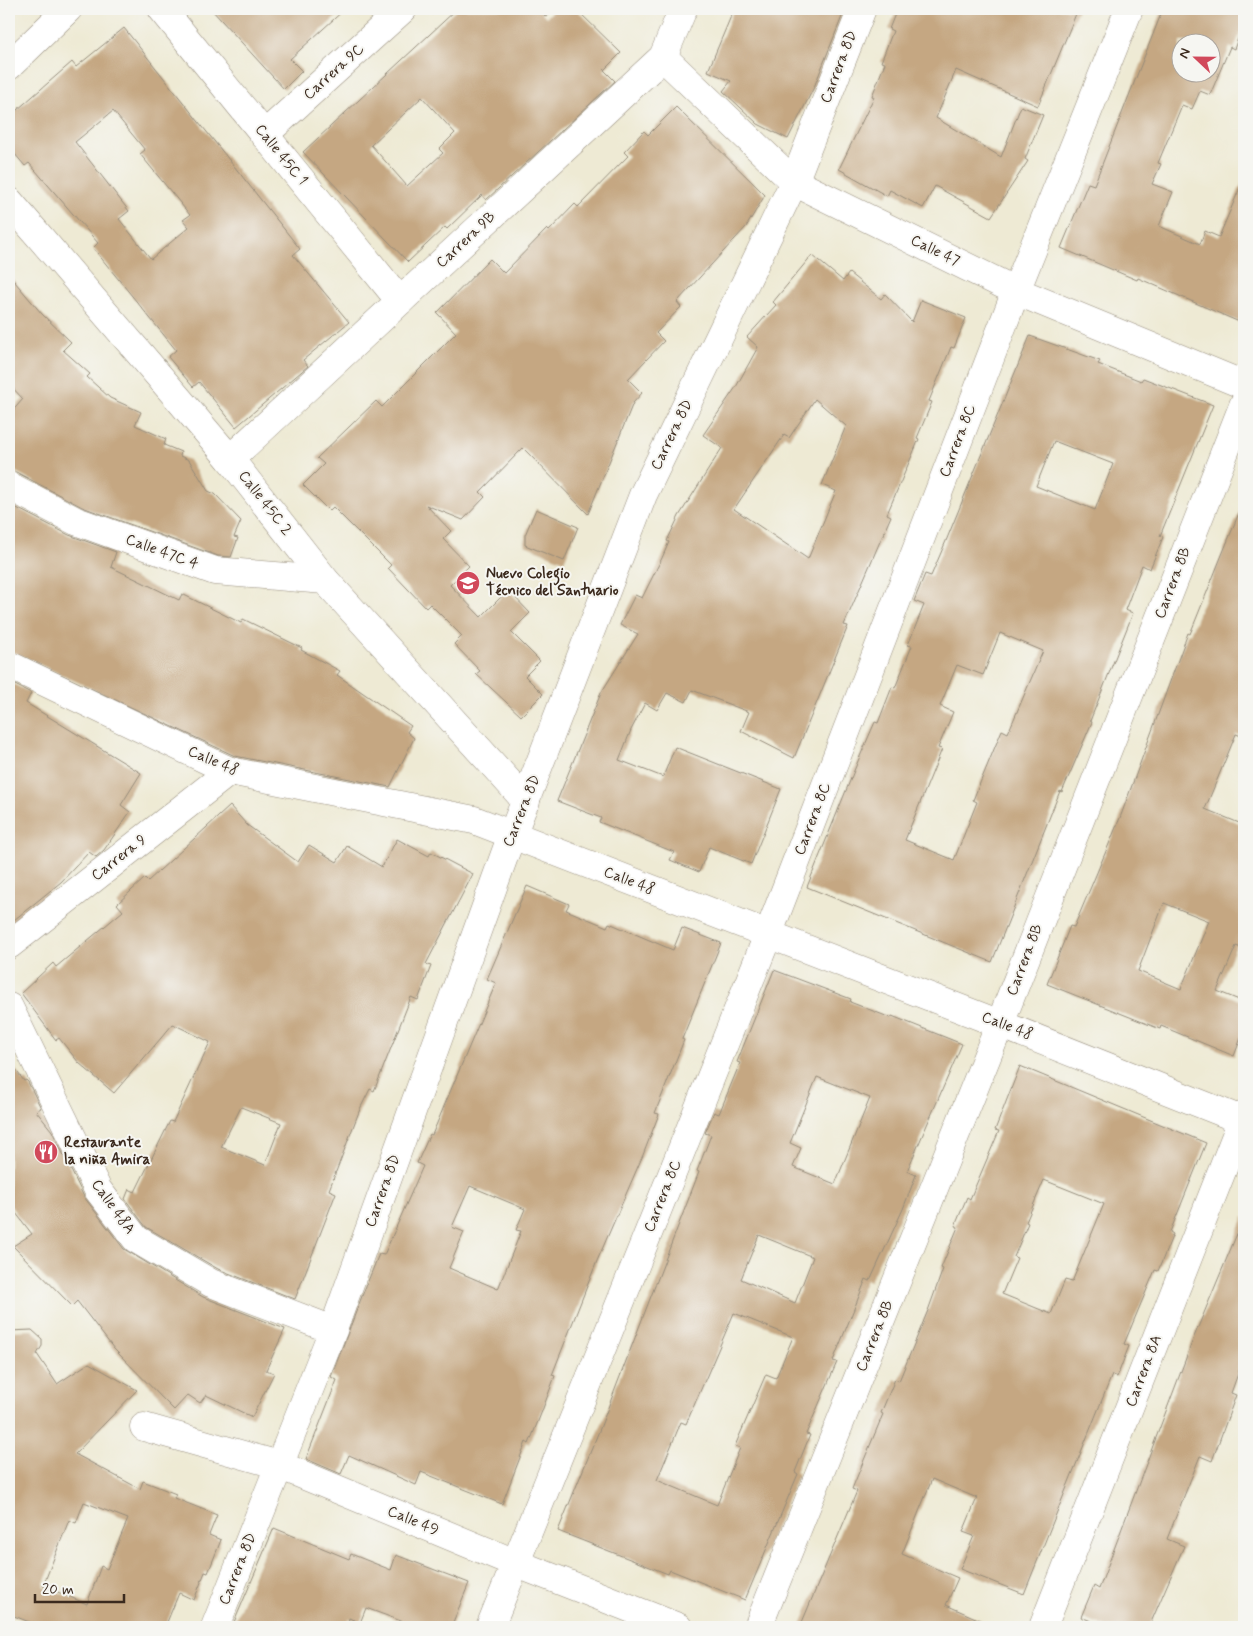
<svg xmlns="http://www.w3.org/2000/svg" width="1253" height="1636" font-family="Mynerve,sans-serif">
<rect width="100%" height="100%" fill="#f6f6f2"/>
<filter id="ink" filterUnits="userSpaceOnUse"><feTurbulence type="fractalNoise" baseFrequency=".02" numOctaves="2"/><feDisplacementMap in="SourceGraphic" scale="10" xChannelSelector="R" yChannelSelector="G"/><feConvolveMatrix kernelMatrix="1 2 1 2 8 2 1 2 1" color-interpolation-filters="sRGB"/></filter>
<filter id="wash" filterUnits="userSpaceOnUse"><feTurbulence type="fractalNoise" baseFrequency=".0096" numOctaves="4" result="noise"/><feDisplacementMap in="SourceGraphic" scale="20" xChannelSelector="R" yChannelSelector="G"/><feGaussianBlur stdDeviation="1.12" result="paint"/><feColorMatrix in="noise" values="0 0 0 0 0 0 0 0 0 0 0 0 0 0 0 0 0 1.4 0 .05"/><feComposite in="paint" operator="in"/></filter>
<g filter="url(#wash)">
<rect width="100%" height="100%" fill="#eeead4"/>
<g id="blocks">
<g fill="#c5a782" fill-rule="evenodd">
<path d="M211 9H345L290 59 302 71 284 89Z"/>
<path d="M457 9H538L546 17 556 9H576L621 53 604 70 615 81 486 200 482 195 447 229 445 227 408 262 303 152ZM422 97 455 133 439 149 443 153 407 186 371 145Z"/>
<path d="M734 9H845L814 87 788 139 758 124 723 91 731 81 708 71Z"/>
<path d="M897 9H1078L1038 106 956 70 936 118 1001 157 1021 106 1043 115 1025 159 1028 161 991 217 935 186 923 208 890 190 887 196 839 169 874 97 872 96 885 63 881 62 893 31 889 29Z"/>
<path d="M1163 9H1244V23L1234 49 1230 47 1210 95 1200 91 1192 109 1182 105 1158 163 1161 164 1152 184 1173 192 1159 226 1200 244 1205 231 1219 237 1244 178V324L1138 278 1137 280 1061 248 1088 183 1094 185ZM1180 42H1210V72H1180Z"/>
<path d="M124 28 300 249 293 255 349 322 303 360 308 366 236 427 199 382 193 387 168 357 176 350 93 248 98 243 29 163 25 166 9 147V117L72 62 76 67ZM113 111 145 150 140 154 190 215 183 220 189 227 151 259 119 219 129 211 75 142Z"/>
<path d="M676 107 765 195 746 227 677 302 681 307 656 333 664 341 628 379 642 393 633 403 588 514 523 448 480 492 485 497 463 520 426 505 451 531 443 539 469 566 450 585 481 617 508 590 530 613 511 632 540 661 525 676 543 694 521 716 476 674 480 671 454 644 462 636 430 604 426 608 388 568 391 565 333 507 329 511 303 485 324 464 317 458 349 427 376 401 382 407 456 333 437 313 490 259 504 273 547 229 549 231 575 204 578 207 628 156 624 152 644 131 648 135Z"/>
<path d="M812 255 843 281 849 273 881 299 885 294 912 322 921 300 966 318 954 348 951 347 929 401 932 402 917 438 919 439 887 514 891 516 844 625 848 626 794 758 741 731 749 712 692 690 686 702 667 693 657 710 645 703 631 730 619 760 663 777 675 747 781 789 751 864 709 847 699 872 670 860 674 852 599 822 601 818 557 801 601 693 638 634 620 625 635 595 642 598 662 558 669 542 667 541 679 516 722 448 703 435 736 387 758 347 747 337 776 305 773 302ZM815 399 846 426 822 485 836 491 808 559 734 509 784 435 789 438Z"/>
<path d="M9 275 42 314 71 342 63 350 90 374 87 377 110 398 141 412 135 425 166 439 164 445 181 452 180 456 189 460 208 491 215 494 241 521 234 537 238 538 231 557 218 556 82 507 16 472 9 470V415L23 399 9 384Z"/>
<path d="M1030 336 1100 361 1098 364 1141 381 1143 378 1213 405 1160 536 1163 537 1150 569 1142 565 1125 610 1133 613 1090 721 1092 722 1062 792 1060 791 992 962 807 887 858 761 875 722 878 723 892 687 895 688 912 646 908 645 924 605 914 601 925 574 931 576 946 541ZM1054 441 1113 464 1095 510 1036 486ZM1000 633 1043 651 1008 733 1002 730 973 800 977 802 954 860 905 840 942 749 938 748 953 712 940 706 957 665 983 675Z"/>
<path d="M1243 503 1244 737 1236 734 1205 809 1244 825V949L1236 946 1217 991 1244 1002V1030L1234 1056 1161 1026 1160 1029 1047 984 1070 926 1074 927 1120 818 1188 633 1190 634ZM1164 903 1209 921 1181 989 1138 971Z"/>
<path d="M9 504 69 535 116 552 111 567 179 600 182 594 241 623 243 619 302 648 301 650 340 671 337 675 411 726 407 732 414 738 390 787 235 756 9 650Z"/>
<path d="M536 509 578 527 564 561 525 545V535Z"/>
<path d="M9 682 31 693 26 703 141 773 121 805 130 812 104 850 96 857 89 852 61 882 9 924Z"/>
<path d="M230 806 247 825 298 862 309 845 337 862 347 846 382 867 397 839 429 856 431 852 473 874 426 964 431 966 418 1000 411 997 374 1091 370 1089 360 1109 329 1190 336 1193 295 1299 218 1269 146 1227 125 1199 129 1189 135 1192 170 1121 173 1122 210 1042 173 1024 114 1093 79 1063 59 1038 56 1040 21 993 53 963 56 967 123 911 117 904 145 878 148 881ZM241 1107 281 1123 265 1165 221 1147Z"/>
<path d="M527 886 569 904 566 910 607 927 609 923 673 950 682 928 721 943 682 1039 684 1040 655 1113 659 1114 643 1155 597 1261 552 1375 555 1376 542 1411 529 1444 526 1442 502 1504 421 1472 416 1485 349 1455 341 1474 306 1459 337 1380 331 1377 364 1291 379 1254 384 1255 423 1166 417 1163 430 1134 432 1135 496 983 487 979ZM470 1186 525 1209 516 1230 521 1231 498 1289 449 1268 464 1232 452 1227Z"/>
<path d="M774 970 851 999 850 1002 891 1018 892 1016 962 1044 907 1171 916 1175 903 1209 870 1281 866 1279 833 1361 837 1362 806 1434 810 1435 795 1472 798 1474 745 1600 670 1570 668 1574 558 1531 599 1431 699 1172 697 1171 711 1135 705 1133 714 1112 719 1114 740 1063 737 1062ZM817 1077 870 1098 835 1184 793 1167 801 1148 790 1143ZM759 1235 813 1257 795 1303 741 1279ZM734 1313 793 1337 776 1378 766 1374 735 1446 740 1448 717 1505 657 1480 681 1422 686 1424Z"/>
<path d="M9 1061 24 1081 26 1080 28 1082 41 1108 36 1111 52 1131 84 1197 124 1249 203 1297 285 1329 266 1370 274 1373 252 1417 206 1395 200 1403 188 1395 174 1410 114 1349 77 1301 72 1306 13 1246 32 1234 9 1204Z"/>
<path d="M1020 1066 1206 1143 1170 1232 1173 1234 1158 1271 1155 1270 1124 1344 1129 1346 1117 1377 1112 1375 1024 1594 960 1569 974 1536 963 1532 977 1498 932 1479 902 1554 958 1578 946 1605 996 1627H800L857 1491 852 1489 883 1414 881 1413 895 1379 899 1381 929 1308 943 1269 941 1268 958 1227 955 1226 967 1197 970 1199 999 1131 995 1130ZM1044 1180 1104 1204 1072 1282 1065 1280 1051 1314 1002 1294 1017 1258 1014 1257 1028 1223 1026 1222Z"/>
<path d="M1244 1217V1357L1231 1393 1236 1395 1212 1461 1200 1456 1167 1539 1184 1546 1149 1627H1106L1081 1617 1094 1586 1099 1589 1194 1337Z"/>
<path d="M32 1330 42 1339V1346L37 1354 57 1384 89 1363 137 1390 75 1454 140 1489 143 1481 176 1494 174 1498 217 1515 209 1535 221 1540 208 1573 205 1572 194 1600 179 1593 165 1627H42L9 1614V1331ZM84 1502 128 1519 107 1569 101 1566 87 1604 43 1586 69 1520 76 1523Z"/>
<path d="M274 1528 349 1559 351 1554 391 1570 396 1555 469 1583 451 1627H417L366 1608 360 1623 349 1618 347 1627H232Z"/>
</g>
</g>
</g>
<g filter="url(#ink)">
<use href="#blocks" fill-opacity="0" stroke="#948a79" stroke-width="1"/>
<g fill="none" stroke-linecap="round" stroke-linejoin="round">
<g stroke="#948a79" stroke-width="29">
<g id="minor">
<path d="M162 9 400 301"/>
<path d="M663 57 794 182 1016 291 1244 385"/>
<path d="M9 66 68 9"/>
<path d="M264 135 403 9"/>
<path d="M9 201 230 459 325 580 526 801"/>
<path d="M230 459 663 57 683 9"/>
<path d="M9 486 76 521 215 571 325 580"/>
<path d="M9 665 230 771 474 820 1000 1024 1244 1121"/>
<path d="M9 945 230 771"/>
<path d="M9 1007 98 1190 136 1239 211 1283 333 1330"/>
<path d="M144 1427 279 1465 515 1563 678 1627"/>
<path d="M215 1627 333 1330 506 851 643 495 794 182 862 9"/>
<path d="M490 1627 768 935 1016 291 1129 9"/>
<path d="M758 1627 1000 1024 1244 403"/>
<path d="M1043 1627 1244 1115"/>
</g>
</g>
<use href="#minor" stroke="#fff" stroke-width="28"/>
</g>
</g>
<defs>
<g id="school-disc" transform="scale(1.25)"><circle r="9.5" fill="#d1495b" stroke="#f6f6f2"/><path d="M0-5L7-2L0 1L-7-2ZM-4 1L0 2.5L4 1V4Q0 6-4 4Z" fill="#fff"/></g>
<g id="restaurant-disc" transform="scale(1.25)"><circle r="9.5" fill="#d1495b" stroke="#f6f6f2"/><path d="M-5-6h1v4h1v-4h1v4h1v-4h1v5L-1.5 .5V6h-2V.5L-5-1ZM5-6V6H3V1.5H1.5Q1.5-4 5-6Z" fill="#fff"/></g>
</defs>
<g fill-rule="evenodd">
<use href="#school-disc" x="468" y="583"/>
<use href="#restaurant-disc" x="46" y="1152"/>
</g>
<g text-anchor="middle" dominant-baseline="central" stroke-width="4" stroke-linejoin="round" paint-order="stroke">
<g font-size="15" fill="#3b2a1e" stroke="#f6f6f2">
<text transform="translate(839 67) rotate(-69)">Carrera 8D</text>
<text transform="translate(334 72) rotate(-42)">Carrera 9C</text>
<text transform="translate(281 155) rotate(51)">Calle 45C 1</text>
<text transform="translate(466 240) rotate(-43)">Carrera 9B</text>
<text transform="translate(935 251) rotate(26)">Calle 47</text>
<text transform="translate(672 435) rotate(-64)">Carrera 8D</text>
<text transform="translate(958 441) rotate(-69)">Carrera 8C</text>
<text transform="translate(265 503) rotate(52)">Calle 45C 2</text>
<text transform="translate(162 552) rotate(20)">Calle 47C 4</text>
<text transform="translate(1173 583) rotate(-69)">Carrera 8B</text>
<text transform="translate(213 761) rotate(23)">Calle 48</text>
<text transform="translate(522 811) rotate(-68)">Carrera 8D</text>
<text transform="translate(813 819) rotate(-69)">Carrera 8C</text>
<text transform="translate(119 858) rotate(-38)">Carrera 9</text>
<text transform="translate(629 881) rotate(21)">Calle 48</text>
<text transform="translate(1025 960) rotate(-69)">Carrera 8B</text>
<text transform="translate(1007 1026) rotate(21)">Calle 48</text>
<text transform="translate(383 1191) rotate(-70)">Carrera 8D</text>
<text transform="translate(663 1196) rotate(-68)">Carrera 8C</text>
<text transform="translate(113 1207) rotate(54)">Calle 48A</text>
<text transform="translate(875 1336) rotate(-68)">Carrera 8B</text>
<text transform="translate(1144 1371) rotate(-69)">Carrera 8A</text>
<text transform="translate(413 1521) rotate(23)">Calle 49</text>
<text transform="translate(238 1569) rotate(-68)">Carrera 8D</text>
</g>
<g font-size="15" font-weight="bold" fill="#3b2a1e" stroke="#f6f6f2" text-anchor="start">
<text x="486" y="574">Nuevo Colegio<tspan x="486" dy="17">Técnico del Santuario</tspan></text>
<text x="64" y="1143">Restaurante<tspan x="64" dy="17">la niña Amira</tspan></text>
</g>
</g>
<rect width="1253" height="1636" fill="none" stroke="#f6f6f2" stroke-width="30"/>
<g transform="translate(1196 58) rotate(292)"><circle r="24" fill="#f6f6f2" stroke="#aba49d"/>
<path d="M0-4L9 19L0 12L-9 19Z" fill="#d1495b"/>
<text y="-8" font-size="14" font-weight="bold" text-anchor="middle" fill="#3b2a1e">N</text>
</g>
<path d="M35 1594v8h89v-8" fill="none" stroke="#3b2a1e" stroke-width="2.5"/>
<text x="42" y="1594" font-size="15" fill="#3b2a1e" stroke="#f6f6f2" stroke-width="4" paint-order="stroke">20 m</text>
</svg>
